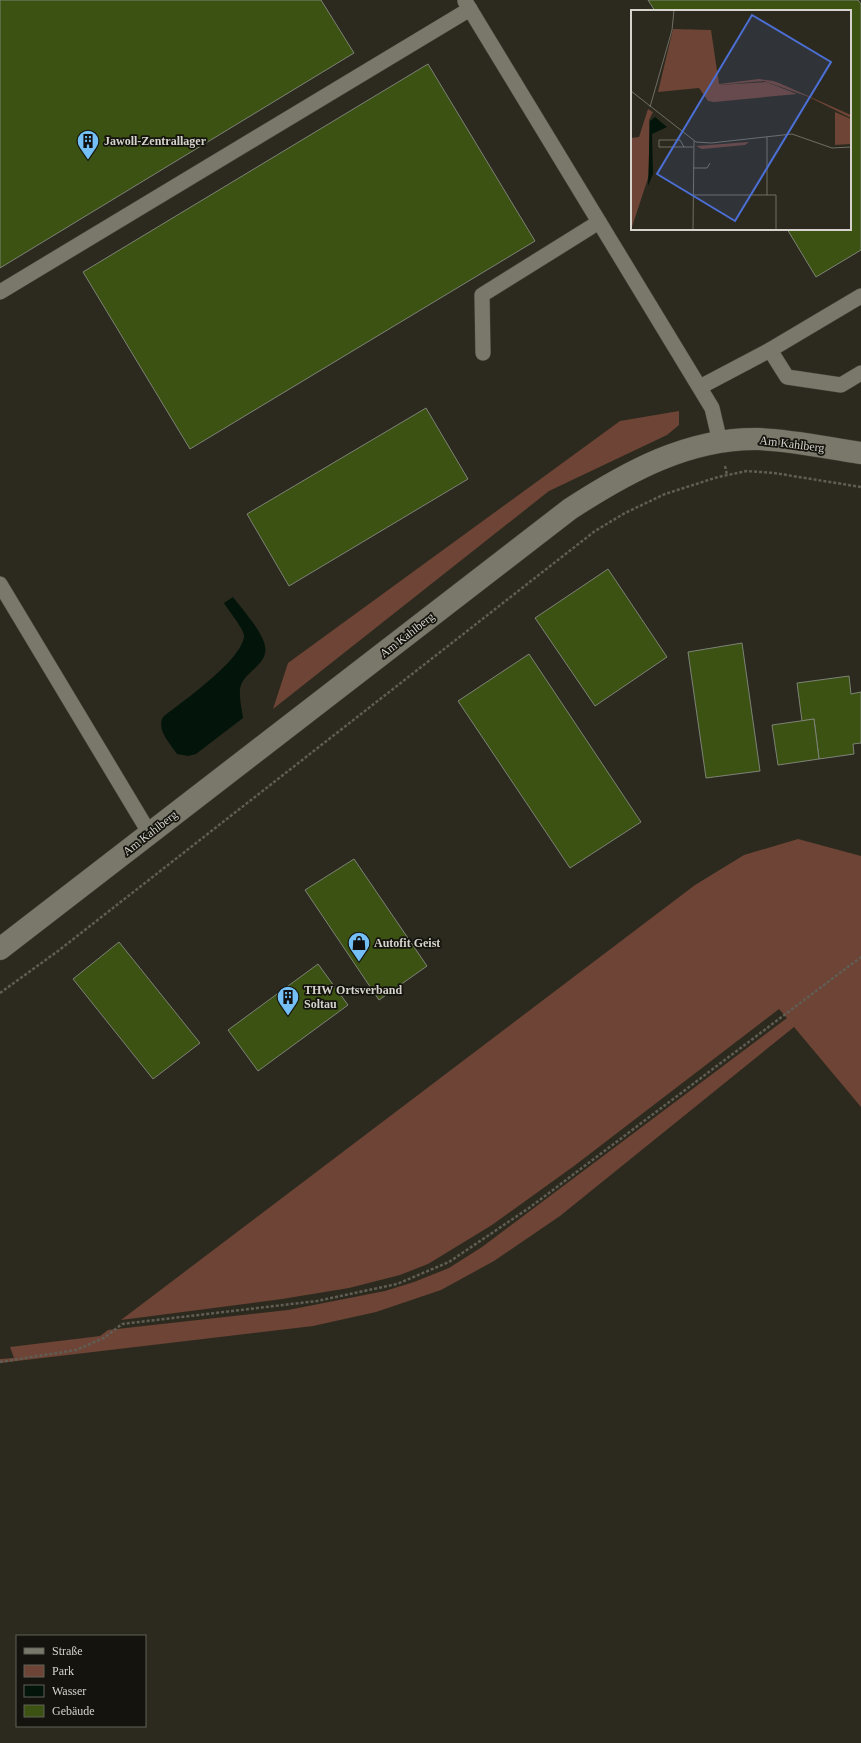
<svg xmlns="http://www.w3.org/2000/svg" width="861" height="1743" font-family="'Times New Roman',serif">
<rect width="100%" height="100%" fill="#2c2a1e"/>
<g fill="#6d4435">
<path d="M679 411V425L667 435 549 491 273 709 288 663 620 421Z"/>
<path d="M798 839 861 856V1107L794 1027 560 1216 494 1261 441 1290 376 1312 313 1326 0 1363V1359L14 1358 10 1347 100 1336 108 1330 288 1310 385 1291 414 1282 449 1268 482 1247 787 1018 779 1009 574 1166 492 1225 428 1264 400 1275 349 1288 282 1299 121 1320 695 885 744 855Z"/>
</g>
<path fill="#03150a" d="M233 597C243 610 262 631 265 646 269 666 241 672 240 690 239 699 242 709 243 718L196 754 188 756 177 754C170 743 156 730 163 717 182 702 245 658 244 635 243 628 228 610 224 603Z"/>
<g fill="#3c5213" stroke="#7d8276">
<path d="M0 0H321L354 53 0 268Z"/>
<path d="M648 0H858L861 4V250L816 277 787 229H850V11H655Z"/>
<path d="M428 64 535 241 190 449 83 272Z"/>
<path d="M426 408 468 479 289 586 247 514Z"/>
<path d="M608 569 667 657 595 706 535 618Z"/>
<path d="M742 643 760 771 706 778 688 652Z"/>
<path d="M529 654 641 822 570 868 458 701Z"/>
<path d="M849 676 851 694 861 692V743L853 744 854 754 819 759 814 719 802 721 797 683Z"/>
<path d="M814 719 819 759 778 765 772 725Z"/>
<path d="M354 859 427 966 379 1000 305 890Z"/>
<path d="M119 942 200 1043 153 1079 73 979Z"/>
<path d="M318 964 348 1005 258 1071 228 1030Z"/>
</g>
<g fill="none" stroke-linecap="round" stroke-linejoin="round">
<g stroke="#47453b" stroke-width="16">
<g id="service">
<path d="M465 1 712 408 720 442"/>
<path d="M0 292 470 9"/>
<path d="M770 350 787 377 841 385 861 373"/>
<path d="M483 353 482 295 599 222"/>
<path d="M700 387 770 350 861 296"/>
<path d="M0 584 150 834"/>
</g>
</g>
<g stroke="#47453b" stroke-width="23">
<path id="minor" d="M0 949 570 509C627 472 688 438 758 439 792 440 827 448 861 453"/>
</g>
<g stroke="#605e54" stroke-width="2.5" stroke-dasharray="3 2" stroke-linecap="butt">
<path d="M725 466 727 475"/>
<path d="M0 993 58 951 595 531 625 513 665 494 718 477 747 471 774 473 861 487"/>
<path d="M0 1362 76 1350 104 1338 122 1324 317 1301 397 1284 449 1262 529 1208 861 957"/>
</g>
<use href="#service" stroke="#7a786a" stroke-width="15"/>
<use href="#minor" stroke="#7a786a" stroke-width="22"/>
</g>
<defs>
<g id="building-pin" transform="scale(1.15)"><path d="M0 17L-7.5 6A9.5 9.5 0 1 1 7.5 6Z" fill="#74c0f6" stroke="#14130d"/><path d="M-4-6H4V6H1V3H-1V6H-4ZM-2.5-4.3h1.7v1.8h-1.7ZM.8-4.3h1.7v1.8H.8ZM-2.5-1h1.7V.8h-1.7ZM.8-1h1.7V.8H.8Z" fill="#111"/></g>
<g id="shop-pin" transform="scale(1.15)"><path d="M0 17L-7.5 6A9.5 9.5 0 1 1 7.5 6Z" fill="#74c0f6" stroke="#14130d"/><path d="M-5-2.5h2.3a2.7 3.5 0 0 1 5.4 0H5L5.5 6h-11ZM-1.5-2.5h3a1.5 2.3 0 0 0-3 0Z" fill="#111"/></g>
</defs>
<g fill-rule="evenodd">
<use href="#building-pin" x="88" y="141"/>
<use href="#shop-pin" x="359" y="943"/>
<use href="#building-pin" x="288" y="997"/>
</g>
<g text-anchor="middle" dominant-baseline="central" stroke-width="3.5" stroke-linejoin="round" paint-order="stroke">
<g font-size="12" font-weight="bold" fill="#d5d3cc" stroke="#14130d" text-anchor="start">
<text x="104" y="141">Jawoll-Zentrallager</text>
<text x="374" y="943">Autofit Geist</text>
<text x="304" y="990">THW Ortsverband<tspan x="304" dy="14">Soltau</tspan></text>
</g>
<g font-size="12" fill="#d5d3cc" stroke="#14130d">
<text transform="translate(792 444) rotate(7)">Am Kahlberg</text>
<text transform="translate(407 635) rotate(-38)">Am Kahlberg</text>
<text transform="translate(150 833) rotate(-38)">Am Kahlberg</text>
</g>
</g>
<g transform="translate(631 10)">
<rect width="220" height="220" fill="#2c2a1e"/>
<path d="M42 19 80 20 88 74 128 69 142 71 148 73 220 105V108L178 87 133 71 88 75 135 72 166 84 83 92 77 91 68 78 27 82ZM17 99 22 102 18 110V165L0 220V128L8 127ZM204 102 220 109V134L204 135ZM118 132 114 135 71 139 65 136Z" fill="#6d4435"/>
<path d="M24 107 36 117 21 124 22 164 17 176 19 111Z" fill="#03150a"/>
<path fill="none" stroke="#706e64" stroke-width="1" d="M0 81 65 132 80 133 161 124 201 138 220 137M19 97 41 20 43 0M136 127V185H145V220M53 137 49 130H28V137H62M62 158H76L79 153M62 185H136M62 220 63 131"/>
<path fill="#4b6fd5" fill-opacity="0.15" stroke="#4b6fd5" stroke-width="2" d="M121 5 200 52 104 211 26 164Z"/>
<rect width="220" height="220" fill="none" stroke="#d5d3cc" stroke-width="2"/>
</g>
<rect x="16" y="1635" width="130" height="92" fill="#14130d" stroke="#616059"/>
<rect x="24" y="1648" width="20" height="6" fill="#7a786a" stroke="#616059"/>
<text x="52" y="1655" font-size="12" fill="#d5d3cc">Straße</text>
<rect x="24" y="1665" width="20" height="12" fill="#6d4435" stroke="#616059"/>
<text x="52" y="1675" font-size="12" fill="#d5d3cc">Park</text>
<rect x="24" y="1685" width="20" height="12" fill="#03150a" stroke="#616059"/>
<text x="52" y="1695" font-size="12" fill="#d5d3cc">Wasser</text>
<rect x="24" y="1705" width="20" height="12" fill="#3c5213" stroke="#616059"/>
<text x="52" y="1715" font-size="12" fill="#d5d3cc">Gebäude</text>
</svg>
